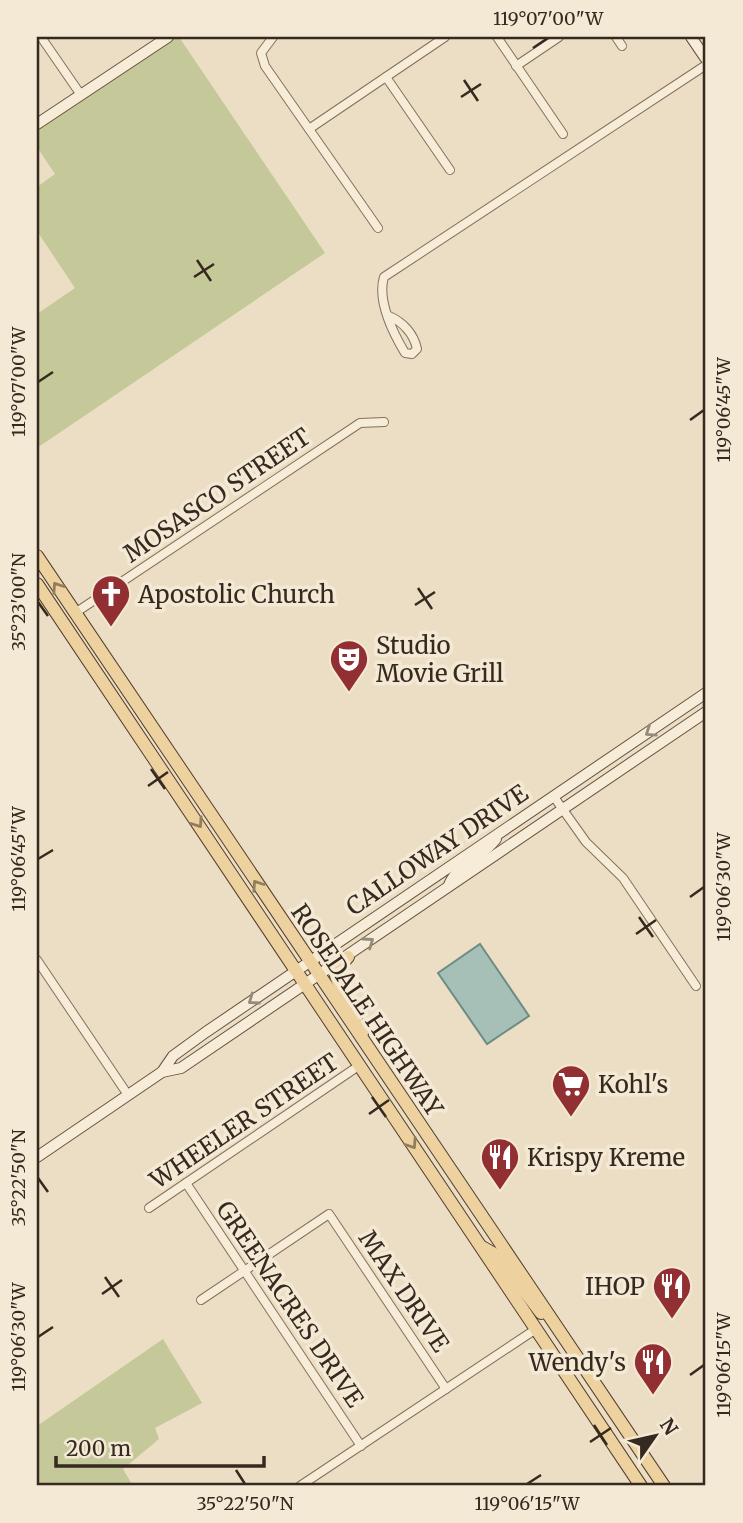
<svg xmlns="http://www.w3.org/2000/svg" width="743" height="1523" font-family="Merriweather,serif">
<rect width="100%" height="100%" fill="#ecdec4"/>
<g fill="#c5c999">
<path d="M169 37H179L325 253 37 448V314L75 288 37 231V187L55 174 37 147V126Z"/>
<path d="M163 1339 202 1403 155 1428 159 1439 123 1469 133 1486H37V1426Z"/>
</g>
<path fill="#a6bfb7" stroke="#6d8d84" stroke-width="2" d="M480 944 529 1016 487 1044 438 973Z"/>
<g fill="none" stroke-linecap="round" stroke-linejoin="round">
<g stroke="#85705c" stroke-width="10">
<g id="street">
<path d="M41 37 81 95"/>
<path d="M273 37 261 53 265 66 378 228"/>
<path d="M497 37 563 134"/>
<path d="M616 37 622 46"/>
<path d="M516 66 559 37"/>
<path d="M386 77 450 170"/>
<path d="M309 129 445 37"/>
<path d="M389 316C403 322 414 334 417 349L412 354 405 353C393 333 377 300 384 277L706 65"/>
<path d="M75 613 360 423 384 422"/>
<path d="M554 797 586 842 623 878 696 986"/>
<path d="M37 960 128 1095"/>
<path d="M186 1183 361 1446"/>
<path d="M149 1208 360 1065"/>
<path d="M201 1300 329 1214 446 1389"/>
<path d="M300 1486 536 1329"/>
</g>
</g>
<g stroke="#67523f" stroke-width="12">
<g id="secondary">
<path d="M691 37 706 59"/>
<path d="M37 124 168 37"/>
<path d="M449 885C457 864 483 857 496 839"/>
<path d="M162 1072 181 1068 706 712"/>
<path d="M37 1157 162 1072 173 1056 206 1032 706 693"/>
</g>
</g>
<g stroke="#533f30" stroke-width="14">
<g id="primary">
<path d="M37 556 664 1486"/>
<path d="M37 584 641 1486"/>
<path d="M348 957C343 963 336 969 336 976 336 980 358 1022 362 1033"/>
<path d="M482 1247 498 1256 541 1313"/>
</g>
</g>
<use href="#street" stroke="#f7ecd7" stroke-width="8"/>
<use href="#secondary" stroke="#f7ecd7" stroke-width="10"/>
<use href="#primary" stroke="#edd19e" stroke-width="12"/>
</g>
<defs><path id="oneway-chevron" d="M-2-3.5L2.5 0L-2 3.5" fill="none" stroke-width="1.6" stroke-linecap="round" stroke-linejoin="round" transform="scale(1.75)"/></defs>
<g stroke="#927d5e">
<use href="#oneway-chevron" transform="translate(57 587) rotate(-124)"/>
<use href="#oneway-chevron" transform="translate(198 823) rotate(56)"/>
<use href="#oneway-chevron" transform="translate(257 885) rotate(-124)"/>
<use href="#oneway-chevron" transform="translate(412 1144) rotate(56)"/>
</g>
<g stroke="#968a7b">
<use href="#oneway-chevron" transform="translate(650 732) rotate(146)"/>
<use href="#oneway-chevron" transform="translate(369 942) rotate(-35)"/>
<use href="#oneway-chevron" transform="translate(253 1000) rotate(145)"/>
</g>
<path fill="none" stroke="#36291f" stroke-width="2.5" d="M533 48 548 38M464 80 478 101M461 97 481 84M197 260 211 281M194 277 214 264M38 382 53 372M690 420 704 410M418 588 432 609M38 602 48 616M415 605 435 592M151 769 165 789M148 786 168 772M38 859 53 850M690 897 704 887M639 917 653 937M636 934 656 920M372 1097 386 1117M369 1114 389 1100M38 1178 48 1192M105 1277 119 1297M102 1294 122 1280M38 1337 53 1327M690 1375 704 1365M594 1425 607 1445M590 1442 611 1428M236 1470 245 1484M527 1484 541 1475"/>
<defs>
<g id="church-pin" transform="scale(2.0125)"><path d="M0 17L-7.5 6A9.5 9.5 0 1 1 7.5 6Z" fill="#912f33" stroke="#f3e9d4"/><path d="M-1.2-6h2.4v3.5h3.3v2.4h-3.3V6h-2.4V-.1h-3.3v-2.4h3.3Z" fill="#fff"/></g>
<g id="theatre-pin" transform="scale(2.0125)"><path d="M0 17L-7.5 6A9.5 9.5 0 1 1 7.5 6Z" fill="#912f33" stroke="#f3e9d4"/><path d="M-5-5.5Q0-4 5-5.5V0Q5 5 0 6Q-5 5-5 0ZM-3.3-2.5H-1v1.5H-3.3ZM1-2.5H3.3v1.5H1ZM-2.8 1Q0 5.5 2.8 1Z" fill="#fff"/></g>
<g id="supermarket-pin" transform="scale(2.0125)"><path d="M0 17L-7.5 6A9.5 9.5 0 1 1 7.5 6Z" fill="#912f33" stroke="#f3e9d4"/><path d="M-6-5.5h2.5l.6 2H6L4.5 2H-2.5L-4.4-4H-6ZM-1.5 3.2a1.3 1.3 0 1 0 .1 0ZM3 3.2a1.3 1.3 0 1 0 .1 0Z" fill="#fff"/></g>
<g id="restaurant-pin" transform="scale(2.0125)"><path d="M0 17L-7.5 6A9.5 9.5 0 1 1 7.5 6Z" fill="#912f33" stroke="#f3e9d4"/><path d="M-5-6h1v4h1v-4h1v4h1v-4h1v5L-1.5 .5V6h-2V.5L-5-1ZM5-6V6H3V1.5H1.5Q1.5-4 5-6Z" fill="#fff"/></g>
</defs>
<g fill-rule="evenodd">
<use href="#church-pin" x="111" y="594"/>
<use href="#theatre-pin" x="349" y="659"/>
<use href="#supermarket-pin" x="571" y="1084"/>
<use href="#restaurant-pin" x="500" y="1157"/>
<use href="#restaurant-pin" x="672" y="1286"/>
<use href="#restaurant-pin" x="653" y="1362"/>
</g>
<g text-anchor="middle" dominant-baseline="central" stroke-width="7" stroke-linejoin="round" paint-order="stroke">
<g font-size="24" fill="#36291f" stroke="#f3e9d4">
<text transform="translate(217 495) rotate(-34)">MOSASCO STREET</text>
<text transform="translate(437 850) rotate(-34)">CALLOWAY DRIVE</text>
<text transform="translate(367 1010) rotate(56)">ROSEDALE HIGHWAY</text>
<text transform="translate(244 1121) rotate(-34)">WHEELER STREET</text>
<text transform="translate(404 1291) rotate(56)">MAX DRIVE</text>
<text transform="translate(290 1304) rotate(56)">GREENACRES DRIVE</text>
</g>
<g font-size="24" fill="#36291f" stroke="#f3e9d4" text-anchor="start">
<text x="138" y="594">Apostolic Church</text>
<text x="376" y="645">Studio<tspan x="376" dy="28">Movie Grill</tspan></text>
<text x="598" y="1084">Kohl's</text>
<text x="527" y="1157">Krispy Kreme</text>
<text x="645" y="1286" text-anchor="end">IHOP</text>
<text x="626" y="1362" text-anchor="end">Wendy's</text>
</g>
</g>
<rect width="743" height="1523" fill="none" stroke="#f3e9d4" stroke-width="77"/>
<g transform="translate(655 1436) rotate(56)" stroke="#f3e9d4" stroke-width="5" paint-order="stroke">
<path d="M0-5L12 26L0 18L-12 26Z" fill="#36291f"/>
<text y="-10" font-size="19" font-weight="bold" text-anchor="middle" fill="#36291f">N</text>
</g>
<path d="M56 1456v10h208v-10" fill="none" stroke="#36291f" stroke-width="3.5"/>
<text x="66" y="1456" font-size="21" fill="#36291f" stroke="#f3e9d4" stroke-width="5" paint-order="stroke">200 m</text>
<rect x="38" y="38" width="666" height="1446" fill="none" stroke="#36291f" stroke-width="2.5"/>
<g font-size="18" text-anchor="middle" fill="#36291f">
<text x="548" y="25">119°07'00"W</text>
<text transform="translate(19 382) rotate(-90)" y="6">119°07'00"W</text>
<text transform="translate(724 410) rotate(-90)" y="6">119°06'45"W</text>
<text transform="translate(19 602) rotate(-90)" y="6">35°23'00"N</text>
<text transform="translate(19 859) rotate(-90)" y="6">119°06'45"W</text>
<text transform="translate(724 887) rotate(-90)" y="6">119°06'30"W</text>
<text transform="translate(19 1178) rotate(-90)" y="6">35°22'50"N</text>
<text transform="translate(19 1337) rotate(-90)" y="6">119°06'30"W</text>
<text transform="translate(724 1365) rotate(-90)" y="6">119°06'15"W</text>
<text x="245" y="1510">35°22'50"N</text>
<text x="527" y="1510">119°06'15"W</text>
</g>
</svg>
